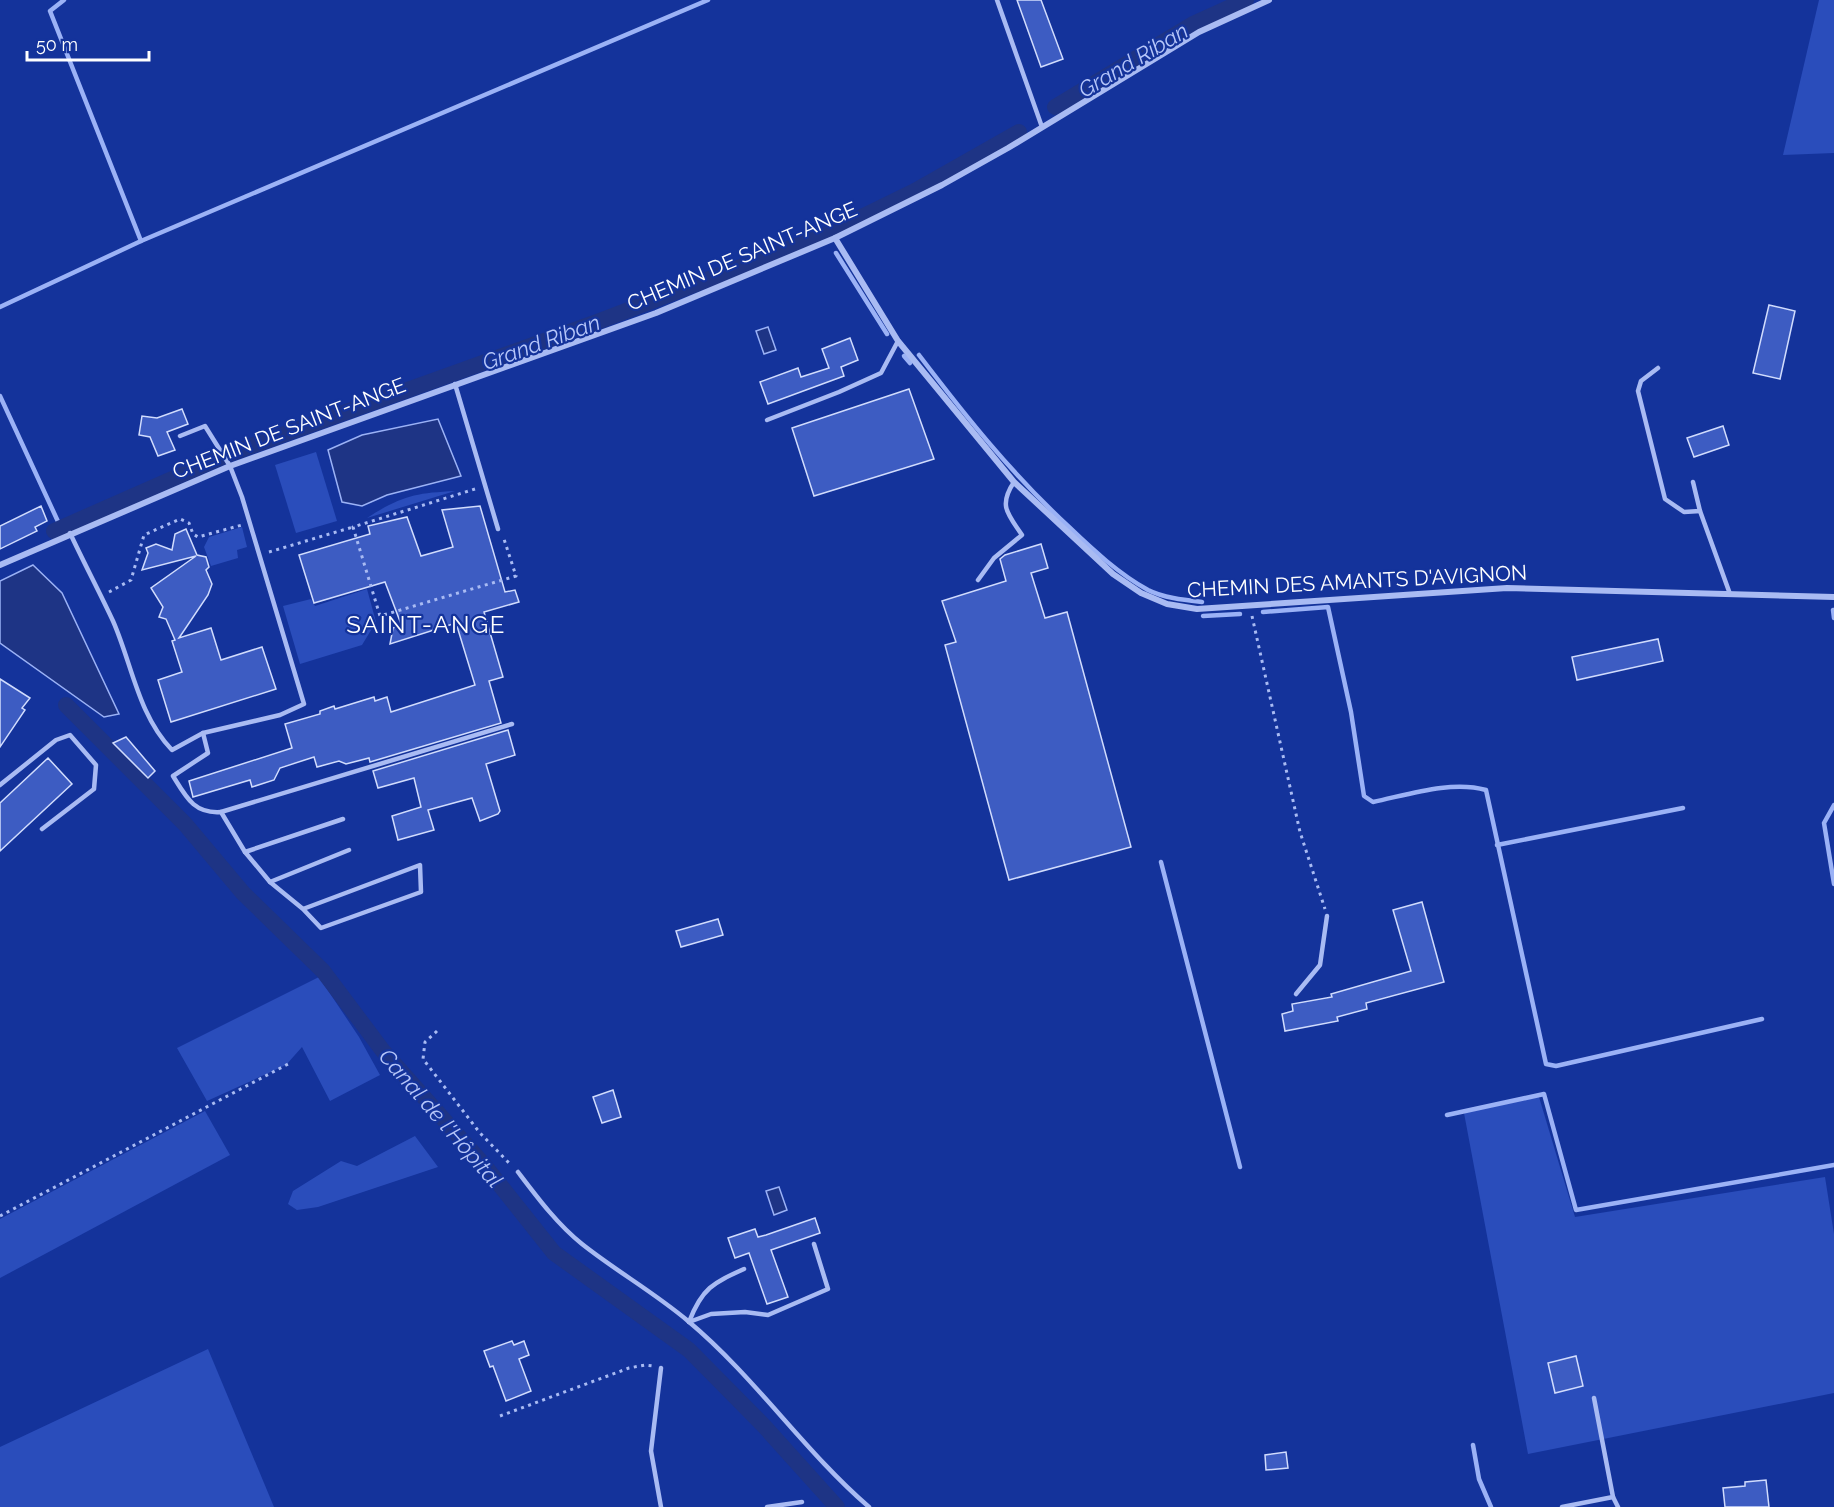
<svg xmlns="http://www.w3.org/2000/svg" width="1834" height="1507" font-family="Raleway,sans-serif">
<rect width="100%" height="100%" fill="#14339b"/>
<g fill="#2a4dbb">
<path d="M1819 0H1834V153L1783 155Z"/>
<path d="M316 452 337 521 296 533 275 465Z"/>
<path d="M455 491 367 518C401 496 415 493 455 491Z"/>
<path d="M242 527 247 547 237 550 238 558 211 566 204 547 209 537Z"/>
<path d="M367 589 376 622 362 645 300 664 283 606 311 599 315 606Z"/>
<path d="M319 977 359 1037 380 1075 330 1101 302 1047 286 1065 207 1101 177 1048Z"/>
<path d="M1539 1097 1575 1217 1825 1177 1834 1234V1393L1528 1454 1464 1113Z"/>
<path d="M205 1111 230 1155 0 1278V1219Z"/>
<path d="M415 1136 438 1167 318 1207 297 1210 288 1204 293 1191 341 1161 357 1166Z"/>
<path d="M208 1349 274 1507H0V1447Z"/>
</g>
<g fill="#1e3485" stroke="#9bb2f6" stroke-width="1.5">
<path d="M768 327 776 350 764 354 756 331Z"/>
<path d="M438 419 461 476 387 495 362 506 342 502 328 450 362 435Z"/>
<path d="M33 565 62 593 119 714 104 717 0 643V581Z"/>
<path d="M779 1187 787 1210 774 1215 766 1191Z"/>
</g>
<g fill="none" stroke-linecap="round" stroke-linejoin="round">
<g stroke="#9bb2f6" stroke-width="4.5">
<path d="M827 234V235"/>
<path d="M141 241 708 0"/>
<path d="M836 253 887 334"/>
<path d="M0 307 141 241 50 11 64 0"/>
<path d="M919 355C967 418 1011 473 1069 527 1093 550 1119 574 1148 590 1164 598 1184 600 1202 602"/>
<path d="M904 356 910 363"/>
<path d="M0 396 61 528"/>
<path d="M1833 610 1834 618"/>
<path d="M1263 612 1328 607 1351 712 1364 796 1373 802C1407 795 1451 780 1486 790L1546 1064 1556 1066 1762 1019"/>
<path d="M1203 616 1240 614"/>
<path d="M1834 805 1824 823 1834 884"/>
<path d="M1497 845 1683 808"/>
<path d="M1161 862 1240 1167"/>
<path d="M1447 1115 1544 1094 1576 1210 1834 1165"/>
<path d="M1473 1445 1479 1479 1491 1507"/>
</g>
<g stroke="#1e3485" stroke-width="16">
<path d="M1055 107 1193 24 1246 0"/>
<path d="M54 531 229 454 597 322 827 234 915 191 1019 132"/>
<path d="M66 705 185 824 243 893 323 971 383 1051 484 1165 554 1253 689 1350 765 1427 837 1507"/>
</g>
</g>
<g fill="#3d5cc2" stroke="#d1dcfd" stroke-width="1.5">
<path d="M1017 0H1041L1063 59 1041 67Z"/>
<path d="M1769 305 1795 311 1780 379 1753 373Z"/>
<path d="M850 338 858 360 841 367 844 376 768 404 760 382 798 368 801 377 829 368 822 349Z"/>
<path d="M909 389 934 459 814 496 792 428Z"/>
<path d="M182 409 188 424 167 432 175 450 158 456 150 437 139 435 142 416 157 418Z"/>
<path d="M1723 426 1729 445 1694 457 1687 438Z"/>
<path d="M41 506 47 521 35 527 37 531 0 549V526Z"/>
<path d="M480 506 505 592 515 590 519 602 484 612 503 677 489 681 501 723 370 762 369 758 346 764 339 761 317 767 314 757 280 768 274 780 252 787 250 780 193 797 189 781 292 748 285 724 320 714V711L334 706 335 709 374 697 375 701 387 697 391 712 475 685 456 623 390 644 393 628 401 624 385 582 314 603 299 555 370 534 368 526 407 517 421 556 453 547 442 510Z"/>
<path d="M186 529 197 555 206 557 209 567 206 570 212 584 208 595 179 638 211 628 221 660 262 647 276 689 171 722 158 680 182 672 172 641 175 640 166 619 159 617 163 607 151 588 196 556 142 570 148 553 146 548 156 544 172 550 175 534Z"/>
<path d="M1041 544 1048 568 1031 573 1045 618 1067 612 1131 847 1009 880 945 645 956 642 942 601 1006 581 1000 559 1005 555Z"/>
<path d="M1658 639 1663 661 1577 680 1572 657Z"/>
<path d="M0 679 30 698 22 708 25 710 0 747Z"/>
<path d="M508 730 515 755 486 764 500 811 498 814 480 821 472 798 428 810 434 830 398 840 392 816 421 807 414 778 378 788 373 771Z"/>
<path d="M126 737 155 771 148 778 113 743Z"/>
<path d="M48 758 72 784 0 851V803Z"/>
<path d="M1422 902 1444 982 1366 1003 1367 1009 1337 1017 1338 1021 1285 1031 1282 1014 1293 1011 1292 1004 1332 997 1331 994 1411 971 1393 910Z"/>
<path d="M718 919 723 935 681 947 676 931Z"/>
<path d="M613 1090 621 1117 602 1123 593 1097Z"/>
<path d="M815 1218 820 1233 771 1250 788 1297 767 1304 749 1253 735 1258 728 1238 755 1229 758 1237 766 1235Z"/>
<path d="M512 1341 514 1345 524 1341 529 1355 519 1359 531 1391 506 1401 493 1366 490 1367 484 1351Z"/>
<path d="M1576 1356 1583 1386 1555 1393 1548 1363Z"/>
<path d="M1286 1452 1288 1468 1266 1470 1265 1455Z"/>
<path d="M1766 1480 1769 1507H1725L1723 1488 1745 1486V1482Z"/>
</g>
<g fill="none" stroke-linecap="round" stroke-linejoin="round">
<g stroke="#a9bbf3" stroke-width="3" stroke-dasharray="3 4.5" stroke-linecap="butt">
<path d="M475 489 353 527 380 616 516 576 503 536"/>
<path d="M269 552 353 527"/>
<path d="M109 592 131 580 144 535 180 519 189 523 193 534 198 537 242 525"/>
<path d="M1252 616 1300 832 1325 909"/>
<path d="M437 1031 425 1042 423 1059 480 1133 511 1165"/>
<path d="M0 1216 290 1063"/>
<path d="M500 1416 629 1368 645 1365 653 1366"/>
</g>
<g stroke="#a9bbf3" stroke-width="4.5">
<path d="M997 0 1042 127"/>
<path d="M1658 368 1641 381 1638 391 1665 499 1684 512 1700 511"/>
<path d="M455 384 498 529"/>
<path d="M767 420 839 392 881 373 898 341"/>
<path d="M1693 482 1700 511 1730 594"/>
<path d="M70 533C84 563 99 591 113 621 132 664 138 715 172 750L203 733 280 715 304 704 242 497 230 466 205 426 180 436"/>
<path d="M978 580 994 558 1022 535C1008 514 998 506 1014 482"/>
<path d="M203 733 208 753 173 776C186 797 194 814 221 812L245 852 270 882 349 850"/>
<path d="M0 785 56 740 70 735 96 765 94 789 42 829"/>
<path d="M221 812 512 724"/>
<path d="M245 852 343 819"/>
<path d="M270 882 303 909 420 865 421 892 321 928 303 909"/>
<path d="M1296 994 1320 965 1327 916"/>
<path d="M518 1172C537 1197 557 1224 582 1244 616 1271 655 1293 688 1321 755 1377 804 1451 869 1507"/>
<path d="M689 1322 711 1314 745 1312 768 1315 828 1289 814 1244"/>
<path d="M689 1322C702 1288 713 1283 744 1269"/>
<path d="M661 1368 651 1451 661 1507"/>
<path d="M1613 1497 1618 1507"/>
<path d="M767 1507 802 1502"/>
<path d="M1562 1507 1613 1497 1594 1398"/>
</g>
<g stroke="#a9bbf3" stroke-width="6">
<path d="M835 238 898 341 1014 482 1113 574 1141 593 1167 604 1197 609 1507 588 1834 597"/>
<path d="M0 565 230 466 656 313 835 238 942 185 1008 148 1199 32 1269 0"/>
</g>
</g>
<g text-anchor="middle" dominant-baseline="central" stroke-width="4.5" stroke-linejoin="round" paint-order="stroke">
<g font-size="21" fill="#fff" stroke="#14339b">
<text transform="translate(742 256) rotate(-23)">CHEMIN DE SAINT-ANGE</text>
<text transform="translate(289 428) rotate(-21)">CHEMIN DE SAINT-ANGE</text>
<text transform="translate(1357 581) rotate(-3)">CHEMIN DES AMANTS D'AVIGNON</text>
</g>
<g font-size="22" font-style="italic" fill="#b6c6f9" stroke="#14339b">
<text transform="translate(1133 60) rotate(-31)">Grand Riban</text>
<text transform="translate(541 342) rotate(-20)">Grand Riban</text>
<text transform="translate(441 1118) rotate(49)">Canal de l'Hôpital</text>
</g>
<g font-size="24" letter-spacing="1.5" fill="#fff" stroke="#14339b">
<text x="426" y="624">SAINT-ANGE</text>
</g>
</g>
<path d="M27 51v9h122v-9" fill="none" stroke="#ffffff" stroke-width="3"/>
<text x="36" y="51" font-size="18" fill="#ffffff" stroke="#14339b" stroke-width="4.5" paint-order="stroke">50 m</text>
</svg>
